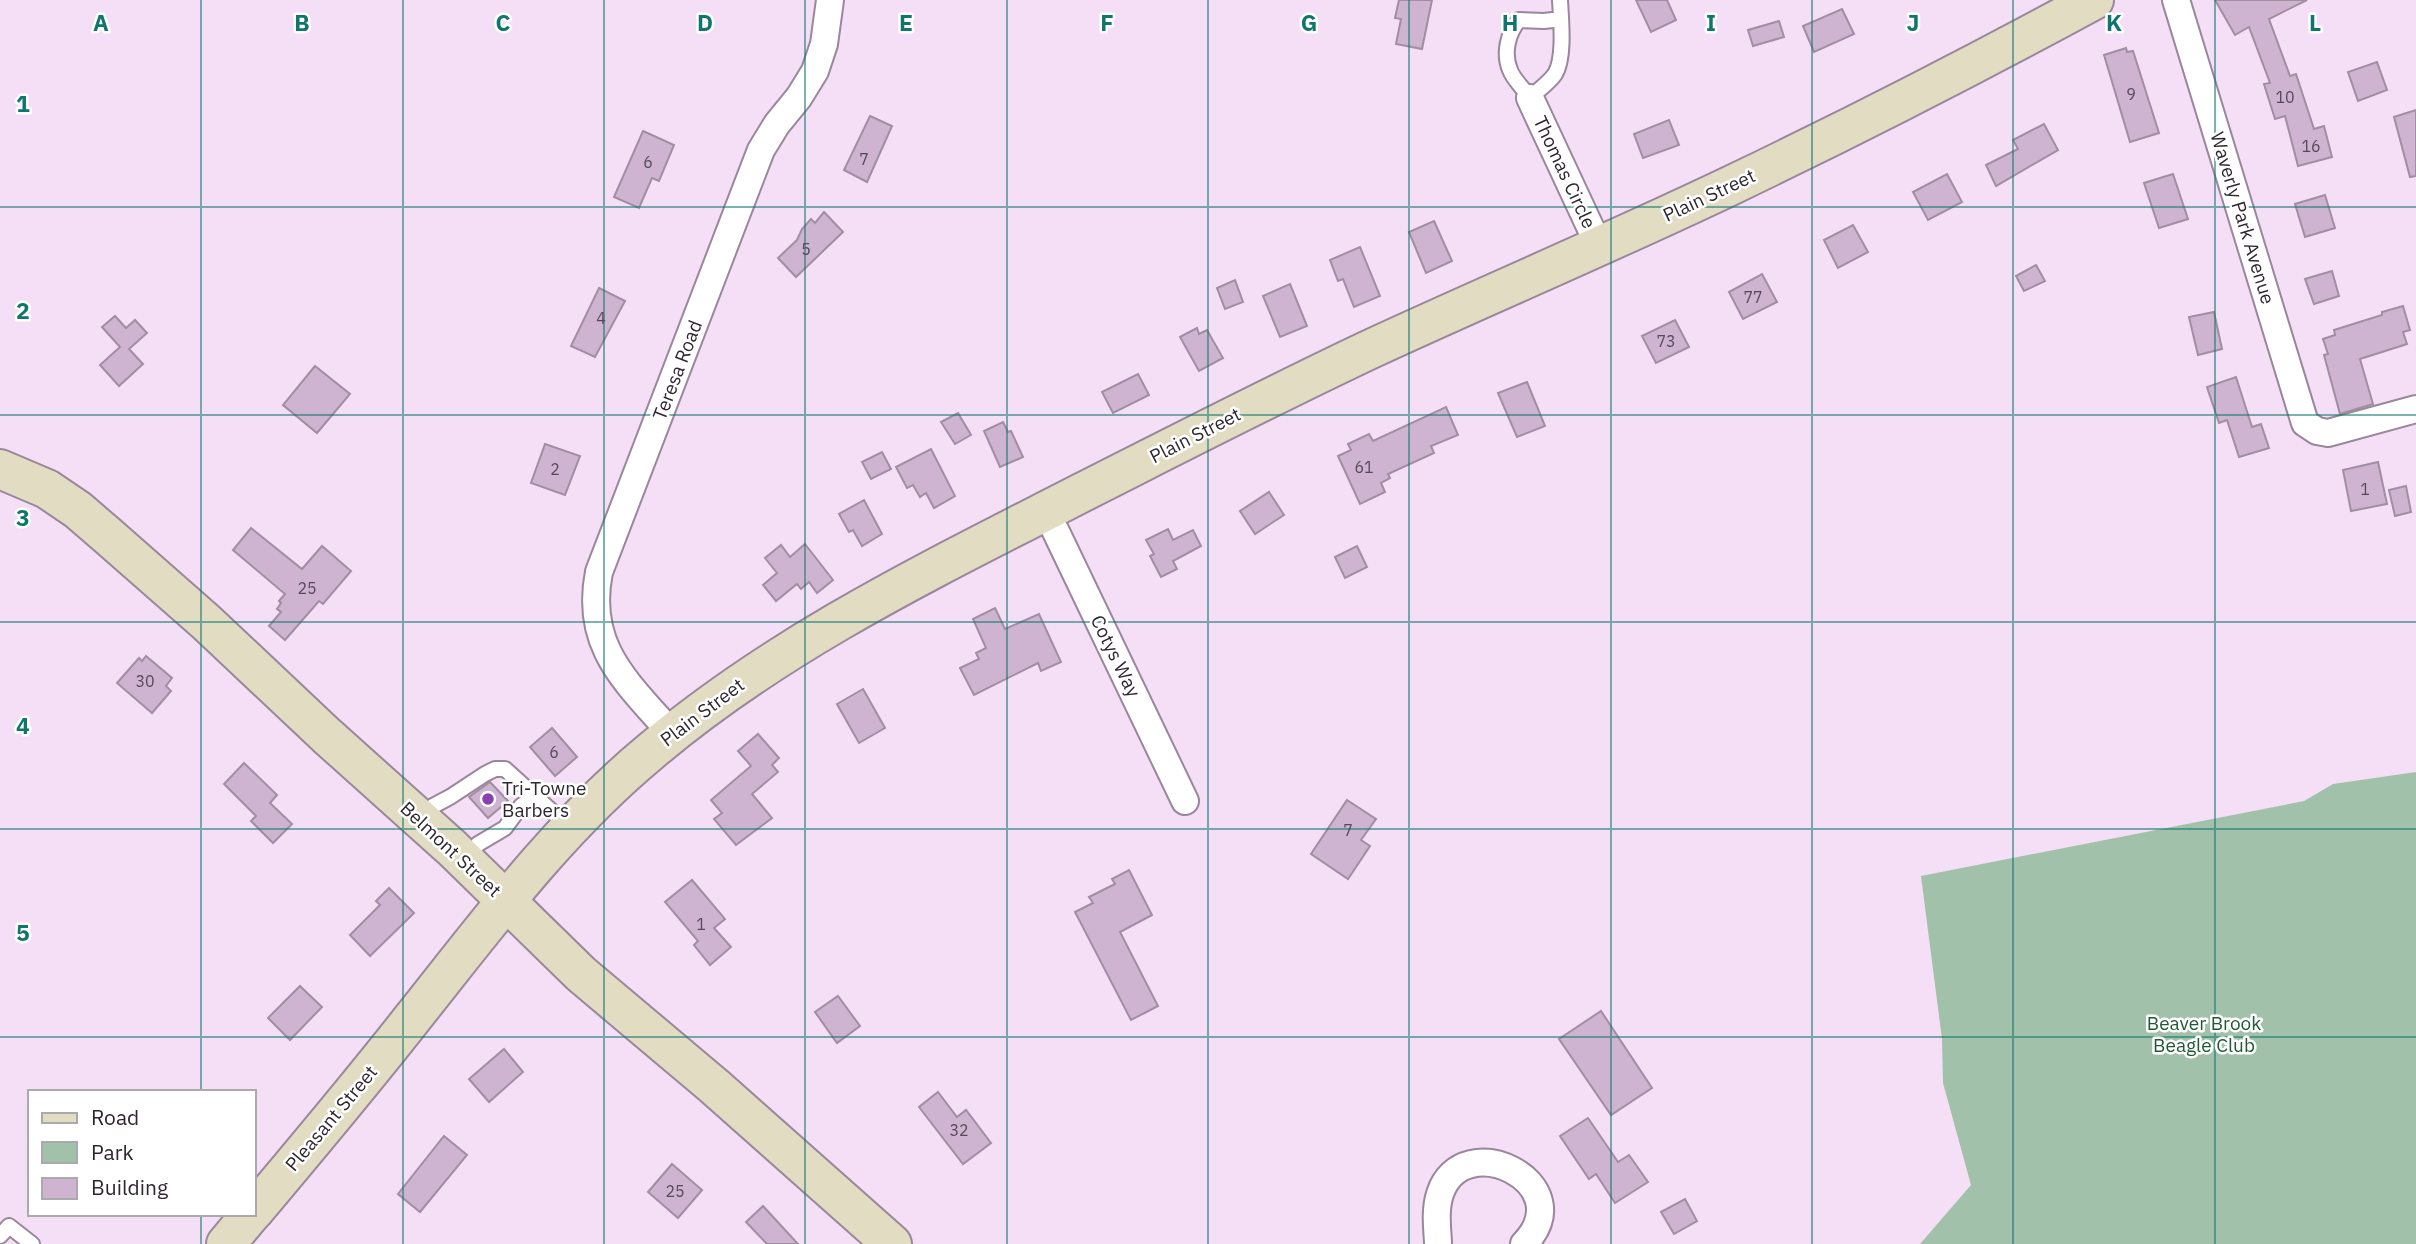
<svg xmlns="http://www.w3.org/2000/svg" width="2416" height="1244" font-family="'IBM Plex Sans',sans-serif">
<rect width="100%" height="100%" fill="#f4dff6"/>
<path fill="#a2c1aa" d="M2416 772V1244H1920L1971 1185 1943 1083 1942 1039 1921 876 2304 801 2333 784Z"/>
<g fill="#cfb4d2" stroke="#a18ea3" stroke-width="2">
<path d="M1399 0H1432L1422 49 1396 44 1401 19 1395 18Z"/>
<path d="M1636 0H1667L1676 20 1651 32Z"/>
<path d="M2215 0H2307L2269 19 2290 76 2296 74 2314 129 2324 126 2332 157 2298 166 2285 116 2275 119 2264 84 2270 83 2249 27 2235 35Z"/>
<path d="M1842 9 1854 34 1814 52 1803 26Z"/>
<path d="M1779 21 1784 37 1753 46 1748 30Z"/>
<path d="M2126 48 2127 52 2133 51 2159 133 2130 142 2104 55Z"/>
<path d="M2377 62 2387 90 2358 101 2348 72Z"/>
<path d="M2416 110V176L2410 177 2394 117Z"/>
<path d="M870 116 892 126 867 182 844 170Z"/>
<path d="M1669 120 1679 145 1643 158 1634 134Z"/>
<path d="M2044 124 2058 150 1996 186 1986 165 2018 149 2013 140Z"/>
<path d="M643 131 674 145 659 181 652 178 639 208 614 197Z"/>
<path d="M1947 174 1962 202 1928 220 1913 192Z"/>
<path d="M2173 174 2188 219 2159 228 2144 183Z"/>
<path d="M2325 195 2335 228 2305 237 2295 204Z"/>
<path d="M824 212 843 232 796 277 778 258 797 240 802 229 811 219 815 223Z"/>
<path d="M1434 221 1452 261 1426 273 1409 232Z"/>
<path d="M1853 225 1868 252 1838 268 1824 240Z"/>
<path d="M1360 247 1380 296 1354 307 1343 279 1338 281 1330 260Z"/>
<path d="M2036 265 2045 281 2024 291 2016 276Z"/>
<path d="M2332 271 2339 296 2314 304 2305 279Z"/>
<path d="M1762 274 1777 302 1743 319 1729 292Z"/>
<path d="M1235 280 1243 302 1225 309 1217 288Z"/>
<path d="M1290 284 1307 326 1280 337 1263 296Z"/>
<path d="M599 288 625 301 595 357 571 346Z"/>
<path d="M2403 306 2410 330 2403 332 2407 344 2360 359 2373 404 2340 414 2324 355 2328 354 2323 339 2335 335 2334 330 2382 315V312Z"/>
<path d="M2214 312 2222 349 2198 355 2189 317Z"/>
<path d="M115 316 126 328 135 320 147 333 129 349 143 364 119 386 100 365 120 347 102 327Z"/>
<path d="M1675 320 1689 347 1656 363 1642 336Z"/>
<path d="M1197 328 1199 334 1207 330 1223 358 1199 371 1180 337Z"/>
<path d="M315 366 350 394 317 433 283 405Z"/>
<path d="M1138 374 1149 395 1113 413 1102 392Z"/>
<path d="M2236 377 2252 427 2261 424 2269 448 2239 457 2227 420 2219 423 2207 387Z"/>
<path d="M1527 382 1545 426 1517 437 1498 393Z"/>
<path d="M1446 407 1458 435 1431 446 1434 453 1388 474 1390 478 1381 483 1385 492 1360 504 1338 456 1351 450 1348 444 1369 434 1373 441Z"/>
<path d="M958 413 971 435 955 444 941 422Z"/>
<path d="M1003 422 1008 432 1011 431 1023 457 1000 467 984 431Z"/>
<path d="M545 444 580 456 565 495 531 483Z"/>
<path d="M931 449 955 496 934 508 926 493 920 497 913 485 907 488 896 467Z"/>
<path d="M882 452 891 469 871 479 862 462Z"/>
<path d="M2378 462 2387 504 2351 511 2343 470Z"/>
<path d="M2406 486 2411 512 2395 516 2389 490Z"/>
<path d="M1269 492 1284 515 1255 534 1240 511Z"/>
<path d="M864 500 882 534 862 546 853 530 849 532 839 514Z"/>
<path d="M251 528 302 569 322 546 351 571 323 604 319 601 285 640 269 626 281 612 277 609 281 603 279 601 285 594 233 550Z"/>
<path d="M1168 529 1173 540 1193 530 1201 546 1173 561 1177 569 1161 577 1150 556 1154 554 1146 540Z"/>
<path d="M805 544 833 580 817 593 809 582 801 589 797 584 776 601 763 585 777 573 765 558 781 545 790 557Z"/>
<path d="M1357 546 1367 567 1345 578 1335 557Z"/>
<path d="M995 608 1005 629 1039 614 1061 662 1041 671 1038 663 974 695 960 668 979 659 976 653 986 648 973 619Z"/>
<path d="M146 656 172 678 166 686 171 691 152 713 117 683 139 658 142 661Z"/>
<path d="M863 689 885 728 859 743 837 704Z"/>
<path d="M552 728 577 757 555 776 530 747Z"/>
<path d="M758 734 779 758 772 765 778 772 752 794 772 818 736 845 714 819 722 813 711 800 751 766 738 751Z"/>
<path d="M244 763 277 795 270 803 292 824 273 843 251 821 256 816 224 784Z"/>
<path d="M490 782 508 801 488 818 469 797Z"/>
<path d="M1347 800 1376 819 1361 840 1370 846 1348 879 1311 854Z"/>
<path d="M1129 870 1152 915 1120 932 1158 1006 1131 1020 1075 912 1093 903 1089 897 1115 884 1112 879Z"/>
<path d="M692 880 725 919 714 928 731 947 710 965 694 945 698 941 665 902Z"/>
<path d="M389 888 414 913 370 956 350 935 380 905 376 901Z"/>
<path d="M300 986 322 1007 290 1040 268 1018Z"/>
<path d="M838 996 860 1026 837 1043 815 1012Z"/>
<path d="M1601 1011 1652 1088 1611 1115 1559 1039Z"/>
<path d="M504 1049 523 1072 489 1102 469 1079Z"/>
<path d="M938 1092 957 1117 966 1110 991 1143 963 1164 919 1107Z"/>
<path d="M1588 1118 1618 1162 1629 1155 1648 1182 1615 1203 1596 1174 1589 1179 1560 1136Z"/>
<path d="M444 1136 467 1155 420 1212 398 1194Z"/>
<path d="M672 1164 702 1190 678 1218 648 1192Z"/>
<path d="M1685 1199 1697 1221 1674 1234 1661 1212Z"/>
<path d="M763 1206 798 1244H767L746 1222Z"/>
</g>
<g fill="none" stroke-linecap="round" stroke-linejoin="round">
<g stroke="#99879b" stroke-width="18">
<g id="lane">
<path d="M1560 0C1561 19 1565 58 1555 74 1549 83 1538 90 1530 98 1524 89 1513 79 1510 70 1503 53 1508 33 1519 20L1544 21 1561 19"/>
<path d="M420 817 433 806 450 797 485 774 495 769H505L569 827"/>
<path d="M465 860 478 844 505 828 521 806 535 796"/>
<path d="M0 1236 9 1226 32 1244"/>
</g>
</g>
<g stroke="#99879b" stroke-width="30">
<g id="street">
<path d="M2176 0 2305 423 2317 431 2328 433 2416 409"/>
<path d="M1530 98 1599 246"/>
<path d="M1046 511 1185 801"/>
<path d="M672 734C627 682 584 647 599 572L761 150 777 124 799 97 815 71 824 44 830 0"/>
<path d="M1438 1242C1437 1226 1435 1209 1440 1194 1462 1125 1583 1183 1524 1244"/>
</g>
</g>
<g stroke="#99879b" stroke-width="42">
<g id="secondary">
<path d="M0 469 47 489 78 510 107 535 206 622 327 736 452 848 581 974 714 1086 892 1244"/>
<path d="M254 1211C307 1148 360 1085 411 1020 486 926 557 829 650 752 780 642 933 569 1083 492 1180 443 1277 393 1375 347 1494 292 1615 241 1734 184 1855 126 1976 64 2094 0"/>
<path d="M226 1244 251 1214"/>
</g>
</g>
<use href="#lane" stroke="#fff" stroke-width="14"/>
<use href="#street" stroke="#fff" stroke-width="26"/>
<use href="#secondary" stroke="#e2dcc3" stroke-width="38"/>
</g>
<path fill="none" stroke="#0f766e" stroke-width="2" stroke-opacity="0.55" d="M201 0V1092M403 0V1244M604 0V1244M805 0V1244M1007 0V1244M1208 0V1244M1409 0V1244M1611 0V1244M1812 0V1244M2013 0V1244M2215 0V1244M0 207H2416M0 415H2416M0 622H2416M0 829H2416M0 1037H2416M201 1214V1244"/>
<circle fill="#8a40b2" stroke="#fff" stroke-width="2.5" cx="488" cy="799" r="7"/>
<g text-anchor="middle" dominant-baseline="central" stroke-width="5" stroke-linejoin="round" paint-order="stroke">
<g font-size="16" fill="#564a58">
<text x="2131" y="94">9</text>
<text x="2285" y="97">10</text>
<text x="2311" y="146">16</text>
<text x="864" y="159">7</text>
<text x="648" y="162">6</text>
<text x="806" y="249">5</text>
<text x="1753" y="297">77</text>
<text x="601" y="318">4</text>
<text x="1666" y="341">73</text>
<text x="1364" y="467">61</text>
<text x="555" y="469">2</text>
<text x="2365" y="489">1</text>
<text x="307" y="588">25</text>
<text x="145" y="681">30</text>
<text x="554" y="752">6</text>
<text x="1348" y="830">7</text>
<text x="701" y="924">1</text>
<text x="959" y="1130">32</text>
<text x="675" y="1191">25</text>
</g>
<g font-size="19" fill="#2e272f" stroke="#fff">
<text transform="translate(1565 172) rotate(65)">Thomas Circle</text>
<text transform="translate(1709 195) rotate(-25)">Plain Street</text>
<text transform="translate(2243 218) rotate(73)">Waverly Park Avenue</text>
<text transform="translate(677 370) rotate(-69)">Teresa Road</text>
<text transform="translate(1195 435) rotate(-27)">Plain Street</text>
<text transform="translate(1116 656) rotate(64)">Cotys Way</text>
<text transform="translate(702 712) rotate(-37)">Plain Street</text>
<text transform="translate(451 849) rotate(43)">Belmont Street</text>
<text transform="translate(331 1118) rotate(-50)">Pleasant Street</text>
</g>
<g font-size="19" fill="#2e272f" stroke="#fff" text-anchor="start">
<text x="502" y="788">Tri-Towne<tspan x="502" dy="22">Barbers</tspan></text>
</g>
<g font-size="19" fill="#225836" stroke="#fff">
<text x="2204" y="1023">Beaver Brook<tspan x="2204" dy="22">Beagle Club</tspan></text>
</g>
</g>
<g font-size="23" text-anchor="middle" font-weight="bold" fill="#0f766e" stroke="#fff" stroke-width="5" stroke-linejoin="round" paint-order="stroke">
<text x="101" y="31">A</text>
<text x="302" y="31">B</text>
<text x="503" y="31">C</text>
<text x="705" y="31">D</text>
<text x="906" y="31">E</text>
<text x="1107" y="31">F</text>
<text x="1309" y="31">G</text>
<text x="1510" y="31">H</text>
<text x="1711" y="31">I</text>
<text x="1913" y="31">J</text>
<text x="2114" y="31">K</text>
<text x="2315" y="31">L</text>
<text x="23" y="112">1</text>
<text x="23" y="319">2</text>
<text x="23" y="526">3</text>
<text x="23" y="734">4</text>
<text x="23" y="941">5</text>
</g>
<rect x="28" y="1090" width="228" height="126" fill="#ffffff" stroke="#aba9ac" stroke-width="2"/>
<rect x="42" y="1113" width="35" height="10" fill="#e2dcc3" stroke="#aba9ac" stroke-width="2"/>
<text x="91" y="1125" font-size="21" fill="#2e272f">Road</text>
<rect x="42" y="1142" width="35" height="21" fill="#a2c1aa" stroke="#aba9ac" stroke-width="2"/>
<text x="91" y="1160" font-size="21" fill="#2e272f">Park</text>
<rect x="42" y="1178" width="35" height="21" fill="#cfb4d2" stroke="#aba9ac" stroke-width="2"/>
<text x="91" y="1195" font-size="21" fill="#2e272f">Building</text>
</svg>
